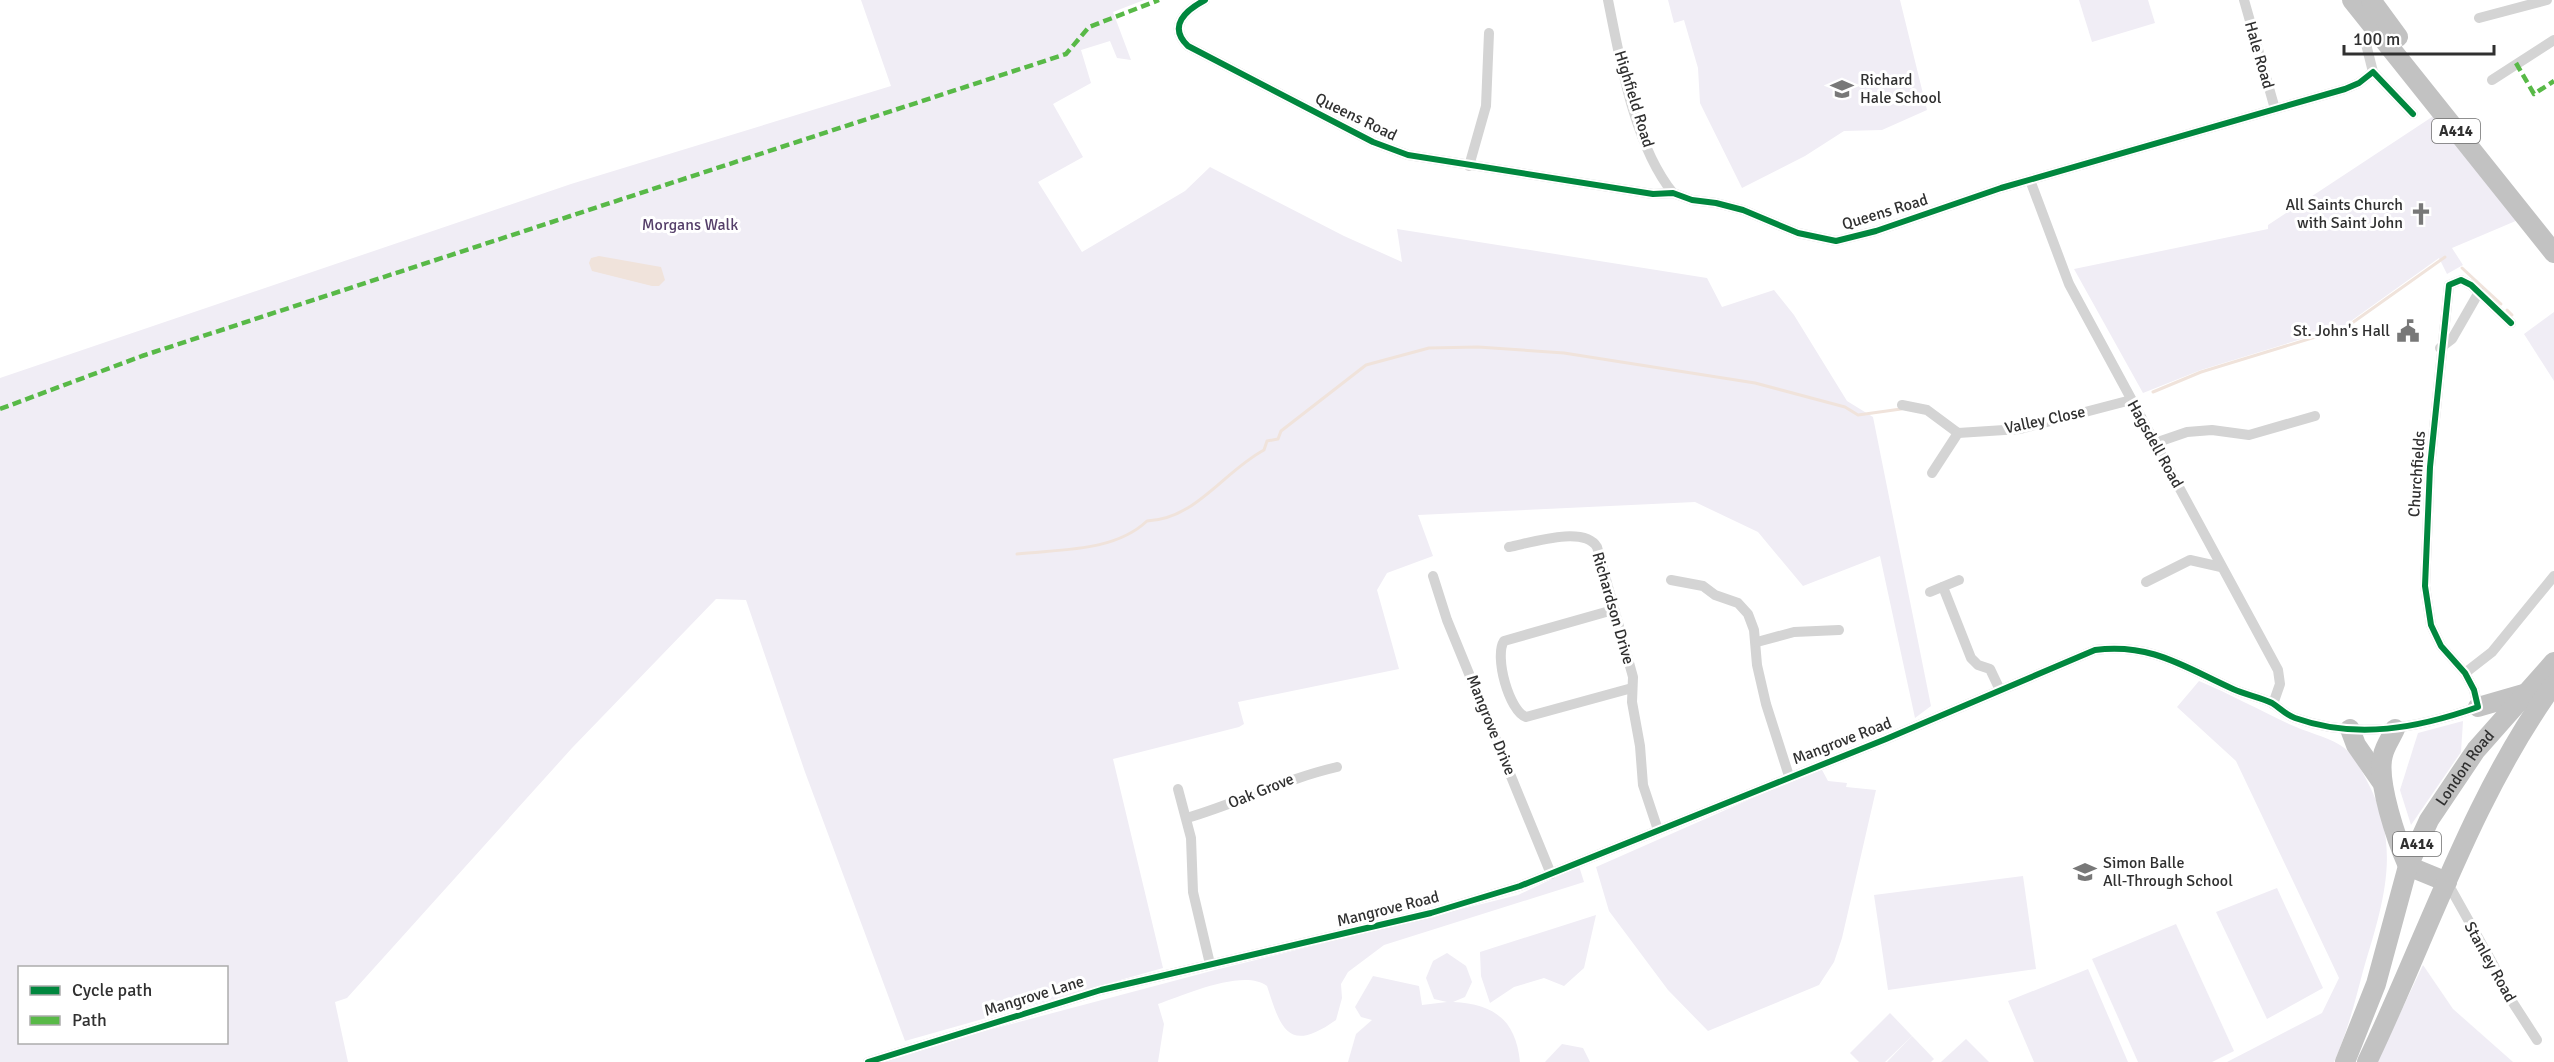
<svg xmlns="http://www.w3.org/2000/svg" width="2554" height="1062" font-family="Signika,sans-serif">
<rect width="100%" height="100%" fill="#fff"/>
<g fill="#f0edf5" fill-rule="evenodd">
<path d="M861 0H1144L1113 12 1131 60 1117 58 1110 41 1081 50 1091 83 1053 104 1083 157 1038 182 1082 252 1185 191 1210 167 1344 236 1402 262 1397 229 1707 278 1722 307 1774 290 1794 315 1847 401 1873 417 1931 706 1915 718 1880 556 1803 586 1758 532 1695 502 1418 515 1433 556 1387 573 1377 590 1399 669 1238 702 1244 724 1239 727 1113 759 1163 968 905 1041 805 772 746 600 716 599 572 748 347 998 335 1002 348 1062H0V378L571 184 891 86ZM20 968H226V1042H20Z"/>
<path d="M1668 0H1900L1927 110 1882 130 1844 131 1805 156 1742 188 1700 103 1698 68 1684 20 1674 23Z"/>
<path d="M2079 0H2148L2155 23 2092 42Z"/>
<path d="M2435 115 2518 220 2452 248 2463 265 2447 274 2439 258 2344 326 2201 370 2143 393 2074 269 2268 229V225Z"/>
<path d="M2554 312V381L2524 334Z"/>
<path d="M2199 681C2230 694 2259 710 2289 724 2306 732 2325 736 2340 745 2352 752 2361 769 2367 781 2403 848 2383 903 2363 971 2355 1002 2347 1033 2334 1062H2227L2322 1013 2339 978 2236 761 2177 707Z"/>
<path d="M2463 721 2461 752 2411 825 2400 790 2418 733Z"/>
<path d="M1821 768 1828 781 1847 783 1846 787 1876 790 1842 938 1834 962 1819 985 1708 1031 1668 990 1609 911 1596 867Z"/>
<path d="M1579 866 1584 882 1384 945 1348 972 1341 984 1342 998 1336 1020C1288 1054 1281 1029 1267 986 1244 968 1184 995 1158 1004L1164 1024 1158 1062H868L1215 970 1518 895Z"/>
<path d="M2023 876 2036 969 1888 990 1874 895Z"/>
<path d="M2277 888 2323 988 2267 1019 2216 912Z"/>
<path d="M1596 915 1584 968 1564 986 1544 978 1514 987 1490 1003 1481 976 1480 952Z"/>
<path d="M2176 924 2234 1051 2212 1062H2138L2092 959Z"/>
<path d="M1447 953 1466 966 1472 982 1465 997 1453 1002C1494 1004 1516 1020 1520 1062H1348L1356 1034 1372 1020 1361 1017 1355 1007 1373 976 1419 986 1422 1005 1447 1002 1434 999 1426 978 1433 961Z"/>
<path d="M2423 965 2453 1009 2513 1062H2377Z"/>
<path d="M2088 969 2128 1062H2034L2008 1001Z"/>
<path d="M1890 1013 1912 1036 1885 1062H1859L1850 1053Z"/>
<path d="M1912 1036 1934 1059 1931 1062H1887Z"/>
<path d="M1966 1039 1989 1062H1941Z"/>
<path d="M1562 1044 1583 1048 1590 1062H1545Z"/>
</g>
<path fill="#f0e3db" d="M599 256 661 267 665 280 659 286H652L592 271 589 263 591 258Z"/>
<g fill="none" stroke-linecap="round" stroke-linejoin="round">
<g stroke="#f0e3db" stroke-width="3">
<path d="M2462 268 2501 304"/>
<path d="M2507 310 2512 315"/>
<path d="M2153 392 2201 372 2345 328 2445 257"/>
<path d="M1017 554C1061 549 1114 552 1147 521 1196 519 1223 472 1264 450L1267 441 1278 439 1281 431 1366 365 1429 348 1478 347 1564 353 1755 383 1845 407 1858 415 1901 409"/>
</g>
<g stroke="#d4d4d4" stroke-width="10">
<path d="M1205 0C1186 10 1167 26 1188 46L1373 142 1408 155 1653 194 1673 193 1692 200 1716 203 1743 210 1798 233 1836 241 1876 231 2001 188 2345 89 2359 83 2373 72 2413 114"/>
<path d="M1608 0C1620 59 1634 145 1673 193"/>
<path d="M2244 0 2275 109"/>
<path d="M2479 18 2547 0"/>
<path d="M2365 40 2373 72"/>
<path d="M2492 80 2554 40"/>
<path d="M1469 166 1486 106 1489 33"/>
<path d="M2030 180 2069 284 2278 670 2280 684 2273 704"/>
<path d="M2440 348 2452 339 2479 292"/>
<path d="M1902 405 1927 410 1958 433 2020 429 2131 400"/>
<path d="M2155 443 2187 432 2212 430 2249 435 2315 416"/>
<path d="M1932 473 1958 433"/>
<path d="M1509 547C1530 543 1584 525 1597 547L1633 677 1632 702 1640 746 1643 785 1658 830"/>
<path d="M1433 576 1447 620 1551 874"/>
<path d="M1671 580 1703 586 1715 595 1738 603 1748 614 1754 630 1757 665 1766 704 1789 776"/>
<path d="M2146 582 2190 560 2221 567"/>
<path d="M1943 587 1971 658 1978 665 1990 669 2000 690"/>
<path d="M1930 592 1959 580"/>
<path d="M1613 610 1504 641C1494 656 1509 711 1526 717L1632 688"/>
<path d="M1757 642 1794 632 1839 630"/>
<path d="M2465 673 2492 652 2554 576"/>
<path d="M1178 789 1191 838 1193 892 1210 964"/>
<path d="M1187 818C1238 803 1285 779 1337 767"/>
<path d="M2447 882 2494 966 2504 989 2537 1040"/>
<path d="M868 1062 1101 990 1431 913 1520 886 1886 739 2095 650C2152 643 2184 667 2233 689 2246 695 2260 697 2272 703 2280 708 2286 715 2295 718 2357 740 2418 728 2478 707L2474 690 2465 673 2441 646 2431 625 2425 586 2430 467 2449 285 2461 280 2471 285 2511 323"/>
</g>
<g stroke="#c2c2c2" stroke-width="20">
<path d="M2352 0 2554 253"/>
<path d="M2371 0 2398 37"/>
<path d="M2478 707 2530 692"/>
<path d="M2350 729 2356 745 2381 781"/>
<path d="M2395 729C2391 738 2385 746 2383 755 2376 781 2397 841 2408 866L2447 882"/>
<path id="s1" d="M2345 1062 2376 984 2408 866 2429 820 2476 750 2554 662"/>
<path d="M2367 1062C2428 935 2471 799 2554 684"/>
</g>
<g stroke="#58b947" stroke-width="4.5" stroke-dasharray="9 4.5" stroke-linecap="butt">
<path d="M2516 63 2534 94 2554 81"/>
<path d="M0 409 142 356 1066 54 1089 27 1159 0"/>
</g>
<g stroke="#fff" stroke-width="10">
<g id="cycleway">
<path d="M1205 0C1186 10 1167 26 1188 46L1373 142 1408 155 1653 194 1673 193 1692 200 1716 203 1743 210 1798 233 1836 241 1876 231 2001 188 2345 89 2359 83 2373 72 2413 114"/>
<path d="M868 1062 1101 990 1431 913 1520 886 1886 739 2095 650C2152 643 2184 667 2233 689 2246 695 2260 697 2272 703 2280 708 2286 715 2295 718 2357 740 2418 728 2478 707L2474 690 2465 673 2441 646 2431 625 2425 586 2430 467 2449 285 2461 280 2471 285 2511 323"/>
</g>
</g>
<use href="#cycleway" stroke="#00873e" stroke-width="6"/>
</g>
<defs>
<g id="school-bare" transform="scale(1.8)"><path d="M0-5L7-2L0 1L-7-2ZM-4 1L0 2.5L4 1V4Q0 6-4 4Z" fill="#787878" stroke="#fff" stroke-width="2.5" paint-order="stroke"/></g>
<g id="church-bare" transform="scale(1.8)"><path d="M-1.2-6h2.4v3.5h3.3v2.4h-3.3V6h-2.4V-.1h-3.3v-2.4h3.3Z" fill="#787878" stroke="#fff" stroke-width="2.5" paint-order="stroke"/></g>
<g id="civic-bare" transform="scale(1.8)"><path d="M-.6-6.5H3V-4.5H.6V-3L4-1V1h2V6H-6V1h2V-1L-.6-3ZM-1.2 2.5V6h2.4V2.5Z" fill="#787878" stroke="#fff" stroke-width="2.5" paint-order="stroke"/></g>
</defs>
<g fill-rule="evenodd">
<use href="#school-bare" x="1842" y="89"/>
<use href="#church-bare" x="2421" y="214"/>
<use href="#civic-bare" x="2408" y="331"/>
<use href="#school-bare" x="2085" y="872"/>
</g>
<g text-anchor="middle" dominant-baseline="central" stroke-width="6" stroke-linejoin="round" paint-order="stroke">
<g fill="#fff" stroke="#6e6e6e" stroke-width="1.5">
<rect x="2432" y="119" width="48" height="24" rx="4.5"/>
<rect x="2393" y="832" width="48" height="24" rx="4.5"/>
</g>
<g font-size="15" font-weight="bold" fill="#303030">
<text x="2456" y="131">A414</text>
<text x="2417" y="844">A414</text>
</g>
<g font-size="16" fill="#303030" stroke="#fff">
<text transform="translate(2259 55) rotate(74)">Hale Road</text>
<text transform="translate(1634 99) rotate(73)">Highfield Road</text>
<text transform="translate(1356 117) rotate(26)">Queens Road</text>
<text transform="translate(1885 212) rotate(-17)">Queens Road</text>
<text transform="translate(2045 420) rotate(-12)">Valley Close</text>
<text transform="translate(2155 444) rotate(61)">Hagsdell Road</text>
<text transform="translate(2417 474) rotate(-86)">Churchfields</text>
<text transform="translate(1613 608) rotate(74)">Richardson Drive</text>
<text transform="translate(1491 725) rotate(68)">Mangrove Drive</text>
<text transform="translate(1842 741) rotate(-21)">Mangrove Road</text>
<text stroke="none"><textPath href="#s1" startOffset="320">London Road</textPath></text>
<text transform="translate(1261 791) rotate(-22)">Oak Grove</text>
<text transform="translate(1388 909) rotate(-14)">Mangrove Road</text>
<text transform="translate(2490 962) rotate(61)">Stanley Road</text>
<text transform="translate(1034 996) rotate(-17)">Mangrove Lane</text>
</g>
<g font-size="16" fill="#303030" stroke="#fff" text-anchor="start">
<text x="1860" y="80">Richard<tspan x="1860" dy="18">Hale School</tspan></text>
<text x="2403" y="205" text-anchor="end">All Saints Church<tspan x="2403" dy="18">with Saint John</tspan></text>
<text x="2390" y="331" text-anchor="end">St. John's Hall</text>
<text x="2103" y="863">Simon Balle<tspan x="2103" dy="18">All-Through School</tspan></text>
</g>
<g font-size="16" fill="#553f69" stroke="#fff">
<text x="690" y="225">Morgans Walk</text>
</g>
</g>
<rect x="18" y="966" width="210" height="78" fill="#ffffff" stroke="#acacac" stroke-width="1.5"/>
<rect x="30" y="986" width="30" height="9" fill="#00873e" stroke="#acacac" stroke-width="1.5"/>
<text x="72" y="996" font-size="18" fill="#303030">Cycle path</text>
<rect x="30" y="1016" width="30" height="9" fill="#58b947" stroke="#acacac" stroke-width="1.5"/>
<text x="72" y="1026" font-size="18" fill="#303030">Path</text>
<path d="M2344 45v9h150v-9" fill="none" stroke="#303030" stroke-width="3"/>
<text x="2353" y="45" font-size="18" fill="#303030" stroke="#ffffff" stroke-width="4.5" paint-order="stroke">100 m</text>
</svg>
